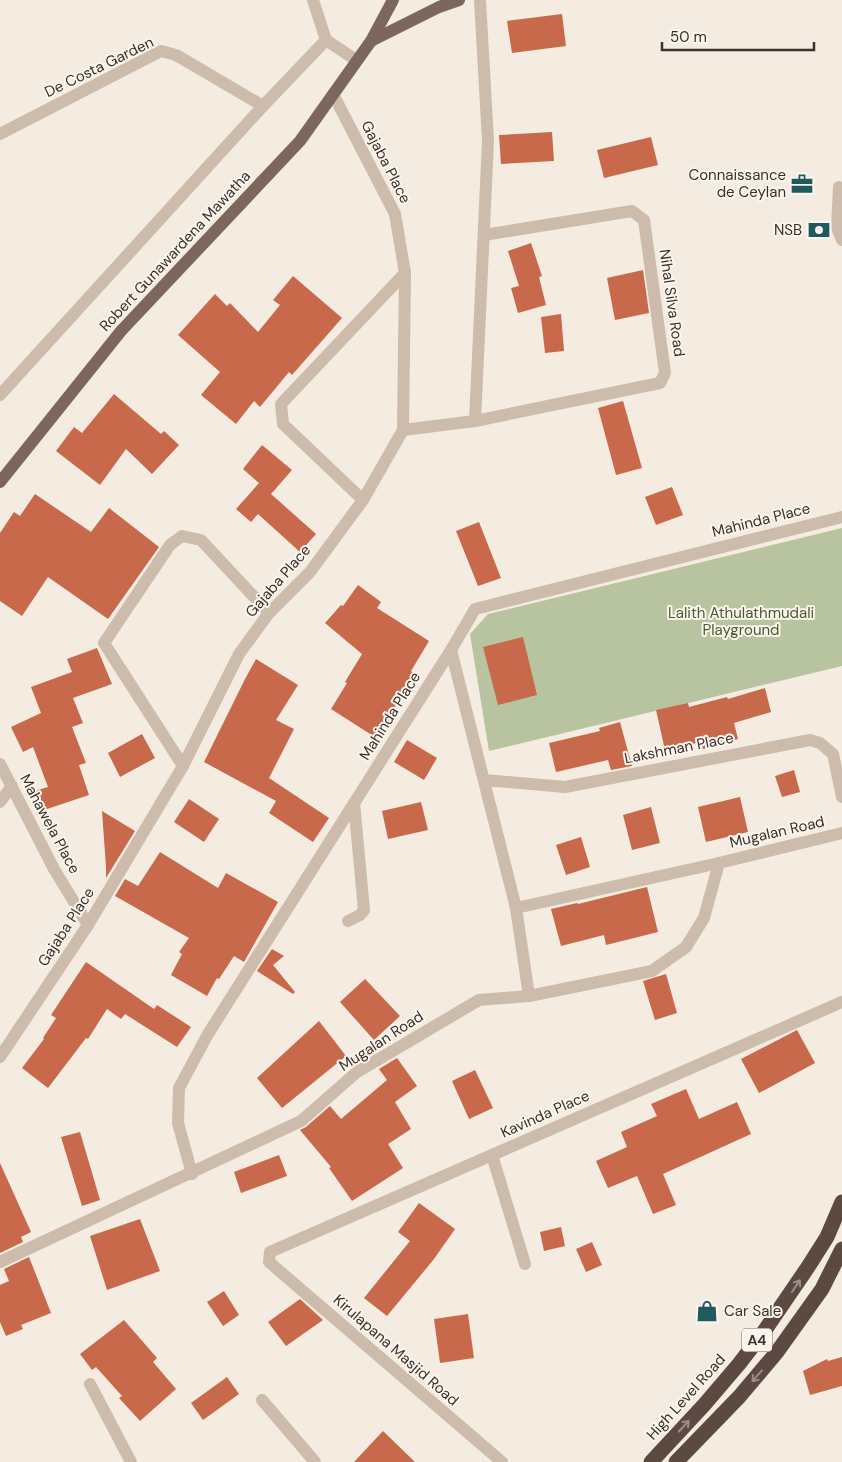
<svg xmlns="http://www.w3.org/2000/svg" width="842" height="1462" font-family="'DM Sans',sans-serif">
<rect width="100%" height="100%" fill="#f4ebe1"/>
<path fill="#b8c4a0" d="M842 528V666L489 751 470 634 488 614Z"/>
<g fill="#c8694b">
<path d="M562 14 566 46 512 53 507 21Z"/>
<path d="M552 132 554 161 501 164 499 135Z"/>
<path d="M651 137 658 165 604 178 597 150Z"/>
<path d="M531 243 542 276 539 277 546 305 518 313 511 288 519 286 508 251Z"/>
<path d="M643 270 649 313 615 320 607 278Z"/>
<path d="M293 276 342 318 292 375 289 372 260 407 254 401 236 424 201 395 220 372 178 335 215 294 227 306 230 303 258 332 280 305 273 300Z"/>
<path d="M561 314 564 351 545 353 541 317Z"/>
<path d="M114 394 161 434 164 431 179 445 152 474 126 449 100 485 56 451 74 427 82 433Z"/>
<path d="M623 401 642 468 616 475 598 408Z"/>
<path d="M262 445 292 470 271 494 316 534 300 552 258 514 251 522 236 509 259 483 243 469Z"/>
<path d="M672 487 683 515 656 525 645 497Z"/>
<path d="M35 494 91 532 109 508 159 547 108 619 48 577 22 616 0 601V533L14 512 20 516Z"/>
<path d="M479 522 501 578 478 586 456 531Z"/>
<path d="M358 585 381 602 377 608 429 641 411 671 414 674 399 694 402 696 390 714 392 716 378 739 331 709 347 683 345 682 362 654 325 623 341 605 343 606Z"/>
<path d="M523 637 537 695 498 705 483 647Z"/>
<path d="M97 648 112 684 73 698 83 723 72 727 86 763 79 765 89 795 41 811 35 791 48 787 33 747 23 752 11 727 41 713 31 687 72 672 67 659Z"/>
<path d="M256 659 298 685 276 720 294 729 269 778 329 818 313 842 269 813 276 801 204 762 245 679Z"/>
<path d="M765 688 771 712 734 723 738 739 703 749 701 742 665 750 656 710 688 703 689 707 727 697 728 699Z"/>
<path d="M620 722 632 766 611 770 608 760 556 772 549 743 600 731 599 728Z"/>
<path d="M142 734 155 758 120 777 108 753Z"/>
<path d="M407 740 437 758 424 780 394 762Z"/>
<path d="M794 770 800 792 782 797 775 776Z"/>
<path d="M740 797 748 832 706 842 698 807Z"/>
<path d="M189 799 219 819 204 842 174 822Z"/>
<path d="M421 802 428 830 388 839 382 811Z"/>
<path d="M651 807 660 843 632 850 623 815Z"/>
<path d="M102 811 135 831 106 878V867Z"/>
<path d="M581 837 590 867 566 875 556 845Z"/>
<path d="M160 852 218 888 226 873 278 902 244 962 234 956 219 979 217 978 207 996 171 975 182 954 179 952 189 938 115 896 125 879 138 886Z"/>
<path d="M647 887 658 932 606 945 604 935 561 946 551 909 577 903 578 904Z"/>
<path d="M272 949 284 956 273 965 295 992 293 994 257 971Z"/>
<path d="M86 962 154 1009 157 1005 191 1027 177 1047 125 1014 121 1019 107 1009 88 1039 86 1038 48 1088 22 1068 44 1039 43 1038 56 1018 51 1015Z"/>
<path d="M666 974 677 1013 655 1020 643 981Z"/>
<path d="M365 979 400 1016 374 1040 340 1002Z"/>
<path d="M319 1021 346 1056 282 1108 257 1078Z"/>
<path d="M797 1030 815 1063 759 1093 741 1059Z"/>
<path d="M397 1058 417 1086 395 1102 411 1129 388 1144 403 1168 352 1201 329 1168 331 1167 300 1130 306 1127 330 1106 341 1119 387 1080 379 1069Z"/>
<path d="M475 1070 493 1108 469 1119 452 1081Z"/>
<path d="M686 1089 699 1119 737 1102 751 1134 663 1174 676 1205 653 1214 637 1176 608 1188 596 1161 627 1147 621 1132 657 1116 651 1104Z"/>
<path d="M80 1132 100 1200 82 1206 61 1137Z"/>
<path d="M279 1155 287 1176 241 1193 234 1172Z"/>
<path d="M0 1163 31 1232 21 1237 23 1242 0 1253Z"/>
<path d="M419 1203 455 1229 434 1259 387 1316 364 1298 410 1241 398 1232Z"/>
<path d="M140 1219 160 1271 107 1290 90 1236Z"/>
<path d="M561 1227 565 1246 544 1251 540 1232Z"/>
<path d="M592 1242 602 1265 586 1272 576 1249Z"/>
<path d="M29 1257 51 1313 21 1325 23 1329 6 1336 0 1322V1285L9 1281 4 1269Z"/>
<path d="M224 1291 239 1315 223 1326 207 1302Z"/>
<path d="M300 1299 323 1320 286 1346 268 1322Z"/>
<path d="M468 1314 474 1358 440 1363 434 1319Z"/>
<path d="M124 1320 157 1358 153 1362 176 1389 140 1421 119 1398 122 1396 96 1367 92 1370 80 1354Z"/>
<path d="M842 1357V1386L810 1395 803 1371 827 1359 828 1361Z"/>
<path d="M227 1377 239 1394 203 1420 191 1403Z"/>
<path d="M383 1431 415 1462H354Z"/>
</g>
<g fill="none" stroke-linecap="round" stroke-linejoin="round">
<g stroke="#cdbbac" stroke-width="12">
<path d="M313 0 326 40"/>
<path d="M0 134 161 51 176 55 263 106"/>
<path d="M839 187 837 228 842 240"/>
<path d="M0 395 263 106 326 40 356 60"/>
<path d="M475 421 488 141 480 0"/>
<path d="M403 430 475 421 660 383 665 373 644 220 632 211 484 235"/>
<path d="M363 500 283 424 281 404 405 273"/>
<path d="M451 650 516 908 529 996"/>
<path d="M0 764 54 869 88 925"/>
<path d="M183 766 104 643 170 545 182 536 201 540 269 613"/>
<path d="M484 780 565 787 810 740 820 743 833 754 842 797"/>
<path d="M0 802 12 786"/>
<path d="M516 908 719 863 842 833"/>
<path d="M348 921 360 915 364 910 354 803"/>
<path d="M0 1057 88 925 183 766 239 654 269 613 310 572 363 500 403 430 405 273 395 214 333 94"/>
<path d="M492 1155 525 1264"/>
<path d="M192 1174 178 1123 179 1088 208 1034 451 650 475 609 842 517"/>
<path d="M0 1262 301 1121 357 1072 479 1000 529 996 652 971 686 947 704 918 719 863"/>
<path d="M90 1384 131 1462"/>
<path d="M262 1400 315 1462"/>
<path d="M502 1462 269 1262 270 1252 842 1002"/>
</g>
<g stroke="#7d675c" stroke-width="12">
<path d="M371 41 439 7 459 0"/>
<path d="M0 482 121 331 300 141 371 41 393 0"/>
</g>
<g stroke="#5c4a42" stroke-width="15">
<path d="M651 1462 704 1405 739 1364 765 1330 808 1267 827 1237 842 1202"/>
<path d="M676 1462 739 1397 777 1352 822 1289 842 1249"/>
</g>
</g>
<defs><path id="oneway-shaft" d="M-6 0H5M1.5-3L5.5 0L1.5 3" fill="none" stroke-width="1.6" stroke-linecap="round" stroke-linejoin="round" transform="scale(1.25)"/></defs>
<g stroke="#9c8e87">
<use href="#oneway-shaft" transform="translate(796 1286) rotate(-56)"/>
<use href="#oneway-shaft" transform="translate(757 1376) rotate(131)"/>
<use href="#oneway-shaft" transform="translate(684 1426) rotate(-47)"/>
</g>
<defs>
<g id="office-bare" transform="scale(1.725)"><path d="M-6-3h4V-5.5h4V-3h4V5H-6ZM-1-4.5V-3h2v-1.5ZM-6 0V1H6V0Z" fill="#1f5a5e" stroke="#fbf5ee" stroke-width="2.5" paint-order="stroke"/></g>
<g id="bank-bare" transform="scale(1.725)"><path d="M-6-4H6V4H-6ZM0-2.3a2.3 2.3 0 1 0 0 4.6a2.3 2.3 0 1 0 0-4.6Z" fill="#1f5a5e" stroke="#fbf5ee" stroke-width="2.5" paint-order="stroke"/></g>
<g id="shop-bare" transform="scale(1.725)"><path d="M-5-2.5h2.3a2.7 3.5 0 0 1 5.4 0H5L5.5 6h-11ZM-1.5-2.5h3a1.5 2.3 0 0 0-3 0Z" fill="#1f5a5e" stroke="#fbf5ee" stroke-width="2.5" paint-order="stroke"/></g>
</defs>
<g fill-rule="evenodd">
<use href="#office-bare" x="802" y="184"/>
<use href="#bank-bare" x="819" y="230"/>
<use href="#shop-bare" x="707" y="1311"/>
</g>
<g text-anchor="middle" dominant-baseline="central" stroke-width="4" stroke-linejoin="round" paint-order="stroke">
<rect fill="#fbf5ee" stroke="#756b66" stroke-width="1" x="742" y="1328.5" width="30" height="23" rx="4"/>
<g font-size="14" font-weight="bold" fill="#3b302b">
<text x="757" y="1340">A4</text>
</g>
<g font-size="15" fill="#3b302b" stroke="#fbf5ee">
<text transform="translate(99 67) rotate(-26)">De Costa Garden</text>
<text transform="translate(386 162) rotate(63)">Gajaba Place</text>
<text transform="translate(175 251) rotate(-47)">Robert Gunawardena Mawatha</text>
<text transform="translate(672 303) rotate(82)">Nihal Silva Road</text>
<text transform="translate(761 520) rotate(-14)">Mahinda Place</text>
<text transform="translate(278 581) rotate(-49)">Gajaba Place</text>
<text transform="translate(390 716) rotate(-58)">Mahinda Place</text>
<text transform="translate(679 748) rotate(-11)">Lakshman Place</text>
<text transform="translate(50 824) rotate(62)">Mahawela Place</text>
<text transform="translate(777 832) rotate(-13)">Mugalan Road</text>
<text transform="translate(66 927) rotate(-57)">Gajaba Place</text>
<text transform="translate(381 1041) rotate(-33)">Mugalan Road</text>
<text transform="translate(545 1114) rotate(-24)">Kavinda Place</text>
<text transform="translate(396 1350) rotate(41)">Kirulapana Masjid Road</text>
<text transform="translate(686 1397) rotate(-48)">High Level Road</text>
</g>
<g font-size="15" fill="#3b302b" stroke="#fbf5ee" text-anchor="end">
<text x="786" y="175">Connaissance<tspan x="786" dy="17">de Ceylan</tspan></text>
<text x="802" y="230">NSB</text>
<text x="724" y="1311" text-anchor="start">Car Sale</text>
</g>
<g font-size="15" fill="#4a5a2e" stroke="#fbf5ee">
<text x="741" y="613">Lalith Athulathmudali<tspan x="741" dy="17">Playground</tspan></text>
</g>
</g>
<path d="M662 42v8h152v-8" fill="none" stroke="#3b302b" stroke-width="2.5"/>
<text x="670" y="42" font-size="15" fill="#3b302b" stroke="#fbf5ee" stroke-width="4" paint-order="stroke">50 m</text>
</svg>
